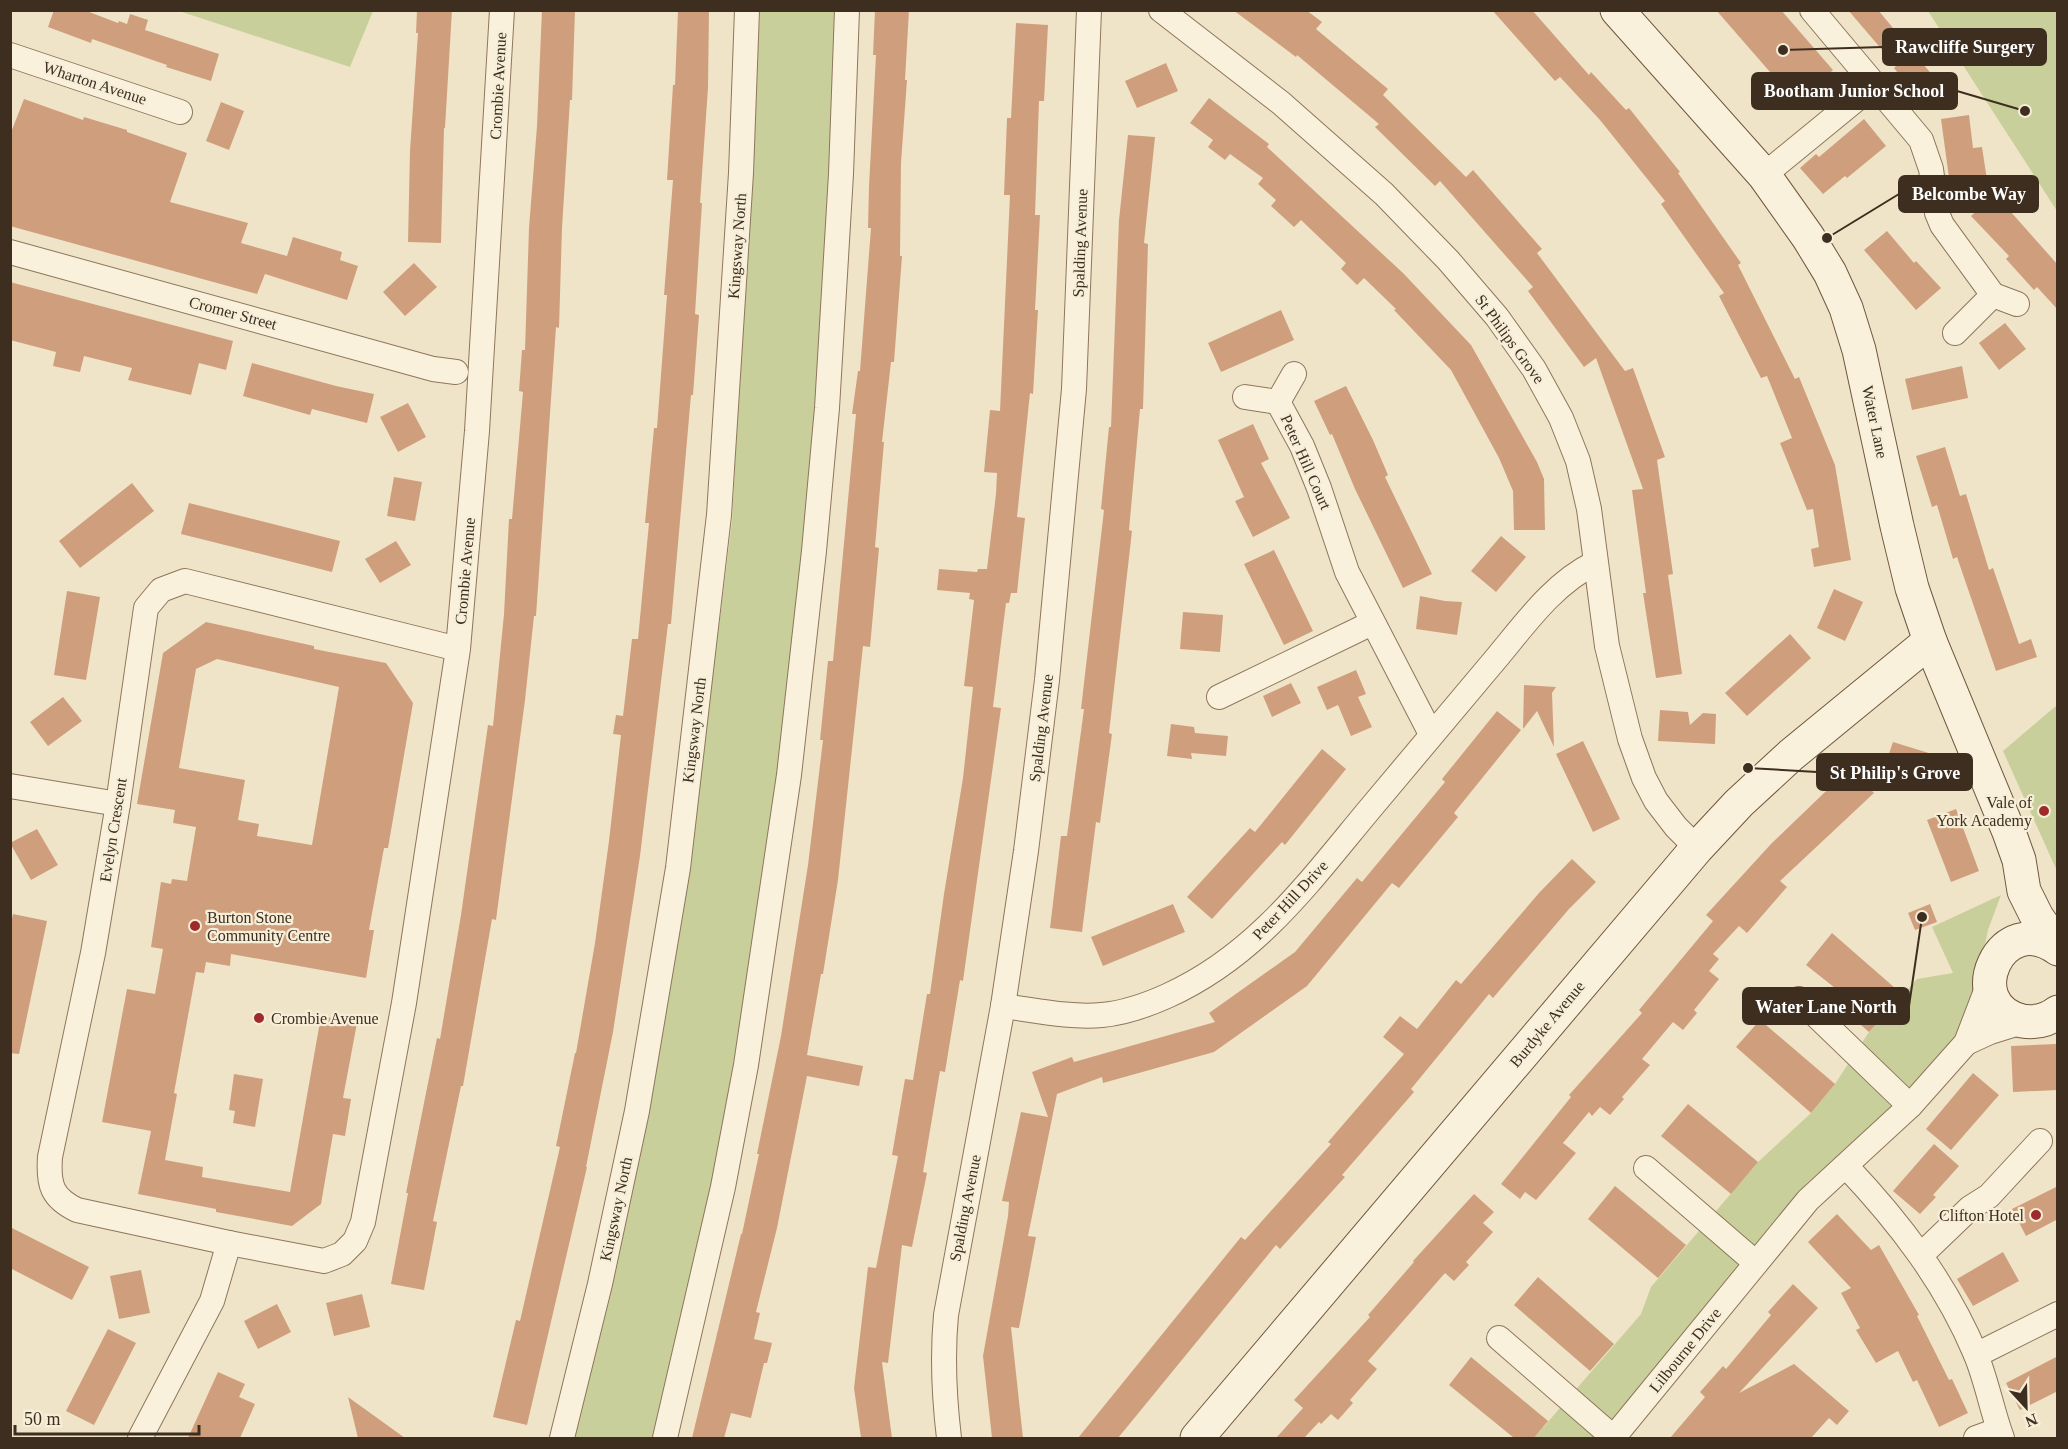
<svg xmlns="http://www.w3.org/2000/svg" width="2068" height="1449" font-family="Georgia,serif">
<rect width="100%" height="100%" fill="#f0e4c8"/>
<g fill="#c9cf9b">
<path d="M179 11H373L350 67Z"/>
<path d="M760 11H838L819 404 780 789 702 1247 653 1438H571L648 1114 684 908 732 521Z"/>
<path d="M1928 11H2057V211Z"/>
<path d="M2057 705V871L2003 751Z"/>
<path d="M2001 895 1988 930 1981 963 1977 994 1958 1034 1922 1077 1872 1129 1808 1182 1691 1329 1595 1438H1534L1641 1314 1651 1287 1758 1162 1811 1113 1835 1084 1869 1032 1917 979 1953 973 1932 927Z"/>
</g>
<g fill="#cf9f7d" fill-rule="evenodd">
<path d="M54 10H84L118 23 119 21 127 24 130 14 148 20 145 30 219 54 211 81 166 67 167 65 92 39 91 43 48 27Z"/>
<path d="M417 10H452L445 128H444L441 243 408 242 410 151 418 33H416Z"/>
<path d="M542 10H575L572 100H570L562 228 559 328 556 327 536 616H534L525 700 496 920 492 919 463 1086H461L433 1221 437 1222 424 1290 391 1284 408 1193H406L437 1038 440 1039 461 915 488 725 493 726 504 614 509 519H512L523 392 519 391 522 350H525L529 228 537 126Z"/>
<path d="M678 10H709L708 88 700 203H702L695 314 699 315 693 395H691L671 624H668L640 856 613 1032 586 1167H587L527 1425 493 1417 516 1320 520 1321 560 1147 556 1146 575 1053H576L595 943 609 841 621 735 613 734 616 715 623 716 632 639H638L649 523H645L654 428H657L667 295H664L673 180H667L673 85H675Z"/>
<path d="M875 10H909L905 80H907L901 163 900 256H902L894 362H891L882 442H884L875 547 879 548 870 647 863 646 838 880 823 974H821L807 1055 863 1066 859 1086 807 1076 777 1228 756 1312 760 1313 754 1339 772 1343 767 1363H764L751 1418 731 1413 724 1438H692L741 1234H742L759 1154H757L781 1036 808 865 823 740H820L828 661H833L856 414H852L858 371H860L871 228H868L869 186 876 55H873Z"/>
<path d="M1233 10H1306L1322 22 1316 29 1388 89 1383 95 1466 177 1473 170 1542 249 1537 253 1625 371 1633 368 1665 457 1657 460 1673 574 1668 575 1682 674 1656 678 1643 593H1646L1632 490 1643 489 1596 358 1584 367 1528 291 1533 287 1440 181 1435 186 1375 127 1379 124 1297 55 1296 57Z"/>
<path d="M1492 10H1532L1589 75 1591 72 1626 110 1629 108 1680 172 1678 173 1741 263 1738 265 1795 379 1799 377 1835 465 1851 560 1814 567 1811 549 1819 547 1813 509 1807 510 1780 443 1792 438 1767 376 1761 378 1719 296 1724 293 1661 204 1665 201 1600 120 1560 77 1555 81Z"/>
<path d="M1716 10H1781L1833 70 1796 102Z"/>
<path d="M1848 10H1878L1944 89 1924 105 1894 68 1896 66Z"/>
<path d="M1016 23 1048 25 1044 101H1039L1035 215H1040L1035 310H1038L1033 394 1030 393 1017 517 1025 518 1017 593H1011L1009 603H1006L993 707 1001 708 963 981 960 980 945 1072 940 1071 923 1172 927 1173 912 1247 902 1245 888 1363 882 1362 892 1438H861L854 1388 868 1267 876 1268 898 1156 892 1155 905 1079 913 1080 927 994H930L944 894 963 778 973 687 964 686 974 600 969 599 970 593 937 590 939 569 977 572 978 569H987L996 494 997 473 984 472 990 410 1000 411 1010 195H1004L1007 118H1011Z"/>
<path d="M1166 63 1178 91 1137 108 1125 81Z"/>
<path d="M1209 98 1269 144 1267 147 1403 273 1471 345 1537 462 1544 479 1545 530H1514L1513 491 1499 458 1451 370 1394 310 1396 309 1364 278 1357 285 1341 269 1346 263 1301 220 1294 227 1271 206 1276 200 1258 184 1263 178 1230 154 1225 160 1208 147 1213 140 1190 123Z"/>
<path d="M24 99 83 120 84 117 127 130V132L187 153 170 202 248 223 241 243 287 256 293 237 342 252 340 260 358 266 347 300 265 274 257 294 10 226V135Z"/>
<path d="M221 102 244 111 229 150 206 141Z"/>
<path d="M1969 115 1973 148 1982 147 1987 180 1950 185 1941 119Z"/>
<path d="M1864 119 1886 146 1847 178 1845 176 1823 194 1800 168 1816 154 1819 157Z"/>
<path d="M1128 135 1155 137 1144 243 1148 244 1143 409H1140L1129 530 1132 531 1109 733 1112 734 1100 823 1096 822 1082 932 1050 928 1061 836H1067L1084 709H1081L1104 510 1101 509 1109 427H1111L1119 220Z"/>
<path d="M1995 194 2058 265V310L2037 287 2034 290 2006 259 2009 256 1971 216Z"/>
<path d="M1887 231 1914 263 1916 261 1941 288 1916 310 1864 250Z"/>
<path d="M414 263 437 287 405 316 383 292Z"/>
<path d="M10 282 233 341 226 370 199 363 191 395 128 380 132 368 84 356 80 372 53 366 56 352 10 340Z"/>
<path d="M1281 310 1294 340 1221 372 1208 343Z"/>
<path d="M2005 323 2026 349 1999 370 1979 343Z"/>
<path d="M252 363 336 386 374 394 367 423 312 409 310 415 243 396Z"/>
<path d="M1962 366 1968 398 1912 410 1905 379Z"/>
<path d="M1346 386 1373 440 1388 475 1385 477 1432 574 1403 588 1355 489 1332 434 1330 435 1314 401Z"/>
<path d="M408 403 426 437 398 452 380 417Z"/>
<path d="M1253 424 1269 459 1261 463 1290 518 1253 537 1235 501 1244 497 1218 440Z"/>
<path d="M1945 447 1960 496 1966 494 1989 570 1993 568 2019 644 2031 639 2037 657 1996 671 1957 557 1953 559 1937 505 1932 507 1916 456Z"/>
<path d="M394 477 422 482 415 521 387 516Z"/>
<path d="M132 483 154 511 80 568 59 541Z"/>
<path d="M189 503 340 541 332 572 181 534Z"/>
<path d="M1501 536 1526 557 1496 592 1471 571Z"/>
<path d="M396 541 411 565 380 583 365 559Z"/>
<path d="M1274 550 1313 631 1284 645 1244 564Z"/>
<path d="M1834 589 1863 602 1845 641 1817 628Z"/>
<path d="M67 591 100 597 86 680 54 675Z"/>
<path d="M1420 596 1445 601 1462 602 1457 635 1416 629Z"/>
<path d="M1183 612 1223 615 1220 652 1180 649Z"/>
<path d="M206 622 314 646V649L386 663 413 703 388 848H384L369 930H374L366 978 231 954 230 966 206 962 204 973 196 972 174 1093 177 1094 165 1160 203 1167 202 1177 290 1192 321 1016 357 1023 343 1098 351 1099 345 1136 333 1134 321 1204 292 1226 216 1212V1209L138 1194 151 1131 102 1122 127 989 155 994 163 949 151 947 161 882 171 884 172 879 187 881 196 827 173 823 175 810 137 804 163 653ZM217 659 339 687 312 845 257 836 259 824 238 820 245 780 179 768 196 669Z"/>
<path d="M1790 634 1811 658 1747 716 1725 693Z"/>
<path d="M1356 670 1366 694 1358 697 1372 727 1351 736 1338 705 1327 710 1317 687Z"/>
<path d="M1291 683 1301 703 1272 717 1263 696Z"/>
<path d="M1524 685 1556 687 1552 693 1554 747 1537 711 1523 729Z"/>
<path d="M63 697 82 721 48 746 30 722Z"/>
<path d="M1660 710 1688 712 1690 725 1703 713 1716 714 1715 744 1658 741Z"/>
<path d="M1497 711 1521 730 1454 813 1458 817 1399 888 1392 883 1307 986 1214 1052 1103 1083 1102 1077 1057 1094 1028 1236 1036 1237 1019 1328 1011 1327 1023 1438H992L983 1356 1008 1216 1009 1202 1002 1201 1021 1112 1048 1117 1032 1072 1072 1057 1074 1062 1215 1022 1209 1013 1295 952 1357 878 1362 882 1445 782 1442 779Z"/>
<path d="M1171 724 1194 727 1195 733 1228 736 1226 756 1191 753 1192 759 1167 756Z"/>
<path d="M1583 741 1620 819 1593 832 1556 754Z"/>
<path d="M1893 742 1932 754 1923 784 1883 771Z"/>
<path d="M1322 749 1346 769 1285 845 1282 842 1212 919 1187 897 1250 828 1255 832Z"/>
<path d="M1850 768 1874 793 1780 881 1787 887 1747 933 1739 926 1713 954 1719 959 1709 971 1719 979 1694 1010 1697 1013 1683 1030 1673 1022 1642 1059 1650 1065 1622 1097 1624 1099 1610 1115 1600 1107 1592 1116 1589 1112 1563 1143 1576 1153 1536 1200 1525 1192 1520 1199 1501 1184 1571 1097 1569 1095 1642 1013 1639 1010 1713 921 1706 915 1771 844Z"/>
<path d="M1956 809 1979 871 1951 882 1927 820Z"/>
<path d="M37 829 58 865 31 880 10 843Z"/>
<path d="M1572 859 1596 882 1569 909 1493 998 1489 994 1411 1089 1414 1092 1342 1175 1345 1177 1280 1249 1276 1245 1118 1438H1078L1241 1237 1245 1240 1331 1144 1328 1142 1404 1054 1383 1037 1400 1016 1417 1029 1456 980 1461 984 1539 893Z"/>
<path d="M1173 904 1185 932 1103 966 1091 937Z"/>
<path d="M1930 904 1937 922 1915 930 1908 913Z"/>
<path d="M13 914 47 921 19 1054 10 1053V927Z"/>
<path d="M1832 933 1903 995 1869 1032 1846 1012 1854 1003 1806 965Z"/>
<path d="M1760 1020 1835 1084 1811 1113 1736 1047Z"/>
<path d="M2056 1044 2058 1090 2013 1092 2011 1046Z"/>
<path d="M1973 1073 1999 1095 1951 1150 1926 1129Z"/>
<path d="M234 1074 263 1079 255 1127 233 1123 235 1111 229 1110Z"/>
<path d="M1688 1104 1758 1162 1731 1194 1661 1136Z"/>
<path d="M1934 1144 1959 1166 1933 1195 1936 1197 1920 1214 1893 1191Z"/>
<path d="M1615 1186 1686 1245 1658 1278 1588 1219Z"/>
<path d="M2058 1186V1219L2026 1236 2012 1209Z"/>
<path d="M1474 1194 1494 1212 1483 1223 1493 1232 1466 1262 1469 1265 1454 1281 1445 1273 1368 1361 1377 1369 1350 1400 1353 1403 1338 1420 1331 1414 1321 1424 1319 1422 1304 1438H1276L1303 1408 1294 1400 1370 1317 1368 1315 1414 1262 1413 1261Z"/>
<path d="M1837 1214 1871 1250 1879 1245 1919 1315 1917 1316 1949 1380 1952 1379 1968 1413 1939 1427 1917 1380 1913 1382 1898 1351 1876 1363 1856 1330 1860 1328 1841 1293 1851 1288 1808 1242Z"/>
<path d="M10 1227 89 1267 72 1300 10 1268Z"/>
<path d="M2003 1252 2019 1281 1973 1306 1957 1279Z"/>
<path d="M141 1270 150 1313 119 1319 110 1276Z"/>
<path d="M1538 1277 1614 1344 1590 1371 1514 1305Z"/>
<path d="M1793 1284 1818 1308 1739 1393 1794 1364 1849 1411 1837 1425 1829 1418 1811 1438H1670L1705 1397 1700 1392 1723 1366 1726 1369 1771 1315 1768 1312Z"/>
<path d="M362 1294 370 1327 334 1336 326 1303Z"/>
<path d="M277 1304 291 1332 258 1349 244 1321Z"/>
<path d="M108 1329 136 1343 94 1425 66 1411Z"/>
<path d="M2058 1356V1391L2020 1410 2006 1383Z"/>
<path d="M1471 1357 1548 1421 1534 1438H1514L1449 1385Z"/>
<path d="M218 1372 245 1384 239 1397 255 1404 240 1438H188Z"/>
<path d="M348 1397 405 1438H358Z"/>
</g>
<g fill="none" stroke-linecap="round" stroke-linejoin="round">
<g stroke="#8d765c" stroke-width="26">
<g id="street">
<path d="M1161 10 1281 103 1384 194 1448 260 1497 317 1534 369 1561 418 1578 461 1589 509 1607 646 1630 739 1644 778 1656 801 1676 827 1697 848"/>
<path d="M1812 10 1921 140 1931 169 1937 213 1942 225 1993 295 2017 304"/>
<path d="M10 55 180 112"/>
<path d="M1764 175 1875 84"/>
<path d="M10 252 433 369 456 372"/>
<path d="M1955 333 1993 295"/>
<path d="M1245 397 1278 402 1294 374"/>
<path d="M1278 402 1302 446 1319 488 1347 572 1431 734"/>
<path d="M458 649 185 581 161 590 146 608 118 804 93 953 50 1157C48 1185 52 1198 77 1210L229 1243 324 1261 342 1254 355 1241 363 1222 404 1003 458 649 477 431 502 10"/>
<path d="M1219 697 1372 623"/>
<path d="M10 786 118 804"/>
<path d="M1799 999 1910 1106"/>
<path d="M1003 1006C1035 1010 1069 1018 1102 1015 1124 1013 1147 1005 1167 996 1256 956 1309 882 1369 810 1409 762 1449 714 1489 667 1521 630 1550 585 1595 563"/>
<path d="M1966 1043 1990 1032 2025 1021"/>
<path d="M1846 1166C1899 1222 1946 1283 1976 1355 1987 1382 1992 1411 2002 1438"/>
<path d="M1646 1168 1756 1263"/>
<path d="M1921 1255 1970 1208 1989 1196 2040 1141"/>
<path d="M1499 1338 1614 1438"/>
<path d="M1976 1355 2058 1314"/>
<path d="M140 1438 212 1301 229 1243"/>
<path d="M562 1438 600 1284 637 1111 678 868 719 515 741 173 747 10"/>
<path d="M665 1438 723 1187 746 1065 789 775 814 551 827 408 841 174 847 10"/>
<path d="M949 1438C944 1396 942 1358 946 1315L1003 1006 1026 851 1047 680 1074 389 1089 10"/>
<path d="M1613 1438 1808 1200 1910 1106 1966 1043 1989 983"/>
<path d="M1976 1438 1998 1430"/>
</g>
</g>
<g stroke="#6f573f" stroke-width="35">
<g id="secondary">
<path d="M1617 10 1764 175 1808 237 1830 273 1846 308 1859 350 1897 526 1912 588 1930 641 2009 832 2019 860 2024 891 2037 917 2058 947"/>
<path d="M2058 949C2001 907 1957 1005 2022 1021 2035 1023 2048 1020 2058 1012"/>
<path d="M1197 1438 1697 848 1739 803 1791 755 1930 641"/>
</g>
</g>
<use href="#street" stroke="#faf1dc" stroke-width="24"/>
<use href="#secondary" stroke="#faf1dc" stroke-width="33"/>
</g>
<g fill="#9e2a2b" stroke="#f7eed8" stroke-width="2">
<circle cx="2044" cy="811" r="6"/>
<circle cx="195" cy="926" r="6"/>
<circle cx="259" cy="1018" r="6"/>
<circle cx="2036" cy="1215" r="6"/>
</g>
<g text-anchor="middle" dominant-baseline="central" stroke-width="4.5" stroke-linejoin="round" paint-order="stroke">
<g font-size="16" fill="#3d2e20" stroke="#f7eed8">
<text transform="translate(95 83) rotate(18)">Wharton Avenue</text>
<text transform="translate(498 86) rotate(-87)">Crombie Avenue</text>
<text transform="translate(1080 243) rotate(-88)">Spalding Avenue</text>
<text transform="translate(737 246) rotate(-86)">Kingsway North</text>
<text transform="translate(233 313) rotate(15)">Cromer Street</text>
<text transform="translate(1510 339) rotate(54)">St Philips Grove</text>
<text transform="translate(1875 422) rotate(78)">Water Lane</text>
<text transform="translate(1306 462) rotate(66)">Peter Hill Court</text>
<text transform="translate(465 571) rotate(-85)">Crombie Avenue</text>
<text transform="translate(1041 728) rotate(-83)">Spalding Avenue</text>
<text transform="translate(694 730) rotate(-83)">Kingsway North</text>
<text transform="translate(113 830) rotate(-81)">Evelyn Crescent</text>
<text transform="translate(1290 900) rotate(-47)">Peter Hill Drive</text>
<text transform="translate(1547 1024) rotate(-50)">Burdyke Avenue</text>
<text transform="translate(965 1208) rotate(-79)">Spalding Avenue</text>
<text transform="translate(616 1209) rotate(-78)">Kingsway North</text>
<text transform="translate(1685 1350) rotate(-51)">Lilbourne Drive</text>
</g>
<g font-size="16" fill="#3d2e20" stroke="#f7eed8" text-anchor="end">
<text x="2032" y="802">Vale of<tspan x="2032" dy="18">York Academy</tspan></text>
<text x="207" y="917" text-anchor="start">Burton Stone<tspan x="207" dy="18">Community Centre</tspan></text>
<text x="271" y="1018" text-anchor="start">Crombie Avenue</text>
<text x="2024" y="1215">Clifton Hotel</text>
</g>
</g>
<path fill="none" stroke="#3d2e20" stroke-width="2" d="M1783 50L1883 47M2025 111L1957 91M1827 238L1899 194M1748 768L1817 772M1922 917L1909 1006"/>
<g fill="#3d2e20" stroke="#f7eed8" stroke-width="2">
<circle cx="1783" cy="50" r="6"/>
<circle cx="2025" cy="111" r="6"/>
<circle cx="1827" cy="238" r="6"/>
<circle cx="1748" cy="768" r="6"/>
<circle cx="1922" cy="917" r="6"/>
</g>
<g fill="#3d2e20" stroke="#3d2e20" stroke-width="2">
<rect x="1883" y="29" width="163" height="36" rx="6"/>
<rect x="1752" y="73" width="205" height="36" rx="6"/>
<rect x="1899" y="176" width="139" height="36" rx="6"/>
<rect x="1817" y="754" width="155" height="36" rx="6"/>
<rect x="1743" y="988" width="166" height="36" rx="6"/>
</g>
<g font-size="18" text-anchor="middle" font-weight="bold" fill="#fff">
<text x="1965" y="53">Rawcliffe Surgery</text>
<text x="1854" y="97">Bootham Junior School</text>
<text x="1969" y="200">Belcombe Way</text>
<text x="1895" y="779">St Philip's Grove</text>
<text x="1826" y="1013">Water Lane North</text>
</g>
<rect width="2068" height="1449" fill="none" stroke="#3d2e20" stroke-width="24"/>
<g transform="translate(2026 1407) rotate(158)" stroke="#f7eed8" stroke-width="4.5" paint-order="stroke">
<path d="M0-4.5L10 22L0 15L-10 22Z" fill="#3d2e20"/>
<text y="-9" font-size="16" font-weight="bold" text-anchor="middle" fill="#3d2e20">N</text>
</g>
<path d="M15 1425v9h184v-9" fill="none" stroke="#3d2e20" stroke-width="3"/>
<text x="24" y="1425" font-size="18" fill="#3d2e20" stroke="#f7eed8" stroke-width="4.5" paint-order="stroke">50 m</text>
</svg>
